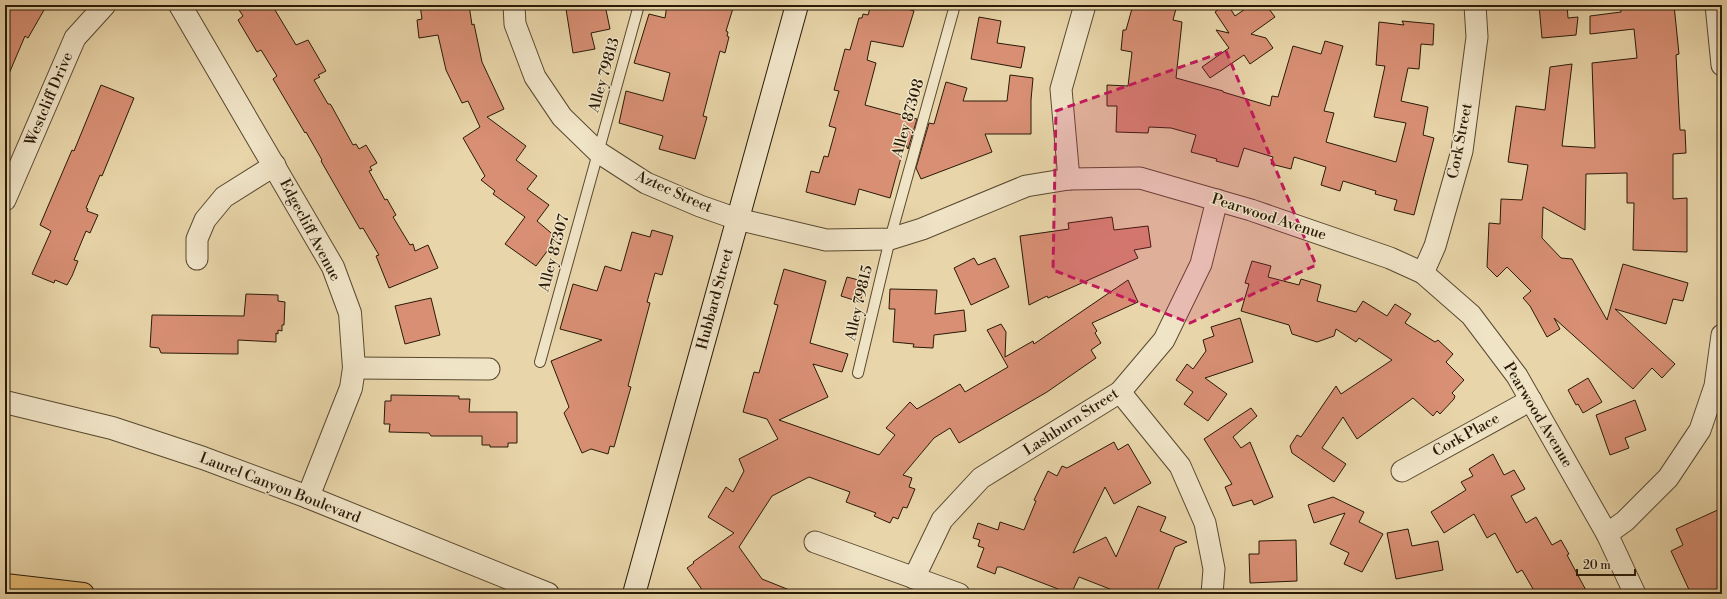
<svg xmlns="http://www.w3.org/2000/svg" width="1727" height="599" font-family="'Libre Bodoni',serif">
<rect width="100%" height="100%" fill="#e8d5a9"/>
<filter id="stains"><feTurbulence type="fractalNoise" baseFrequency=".005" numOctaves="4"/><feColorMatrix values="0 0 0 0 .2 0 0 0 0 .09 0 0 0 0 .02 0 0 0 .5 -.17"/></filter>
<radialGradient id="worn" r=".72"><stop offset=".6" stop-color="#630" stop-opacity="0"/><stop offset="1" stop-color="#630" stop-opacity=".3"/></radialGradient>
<g fill="#d88f74" stroke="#291a07">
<path d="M5 5H36L44 10 28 38 25 36 5 83Z"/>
<path d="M236 5H272L296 45 308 40 326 71 318 75 320 77 314 80 328 104H330L331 105 353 145 356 144 359 149 366 145 377 163 370 167 372 170 369 171 385 200 387 199 396 215 393 217 410 245 413 244 415 251 428 245 438 268 389 288 376 256 379 255 363 228 360 229 321 161 322 160 306 132 305 133 273 79 277 76 261 50 257 52 238 20 243 16Z"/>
<path d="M420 5H469L472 25 474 24 482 62 504 109 487 117 526 146 516 160 537 176 527 189 549 205 537 221 557 238 536 266 505 244 525 217 493 194 495 191 481 180 485 176 463 138 480 127 468 101 462 103 446 70 438 35 419 38 417 20 422 19Z"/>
<path d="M573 5H605L610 29 591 33 595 49 573 53 566 9 573 7Z"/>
<path d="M667 5H734L726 31 728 32 727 36 729 37 725 53 720 51 703 116 707 117 695 159 659 149 663 136 619 123 626 91 663 101 670 73 634 63 649 14 665 18Z"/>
<path d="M871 5H904V8L914 11 903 47 871 41 867 60 876 63 865 105 917 119 908 149 905 143 890 198 859 189 855 205 806 192 811 171 819 173 824 156 828 157 836 128 829 126 839 91 834 90 845 49 850 50 859 18H862L863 14 868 15Z"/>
<path d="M1133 5H1177L1173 20 1182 22 1176 78 1223 91V92L1270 106 1272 96 1278 97 1293 46 1321 54 1325 41 1343 46 1324 111 1334 113 1326 142 1396 162 1406 123 1374 117 1385 66 1376 65 1379 22 1404 25 1402 21 1434 24 1433 45 1421 44 1419 69 1408 68 1401 101 1428 107 1423 135 1434 138 1414 215 1394 210 1397 200 1375 194 1376 191 1343 181 1340 191 1321 185 1326 167 1294 157 1291 169 1271 164 1273 157 1244 148 1238 167 1216 161 1217 159 1191 152 1196 135 1171 128 1149 127 1148 133 1116 132 1117 106H1107V85L1128 86 1132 52 1121 50 1123 30H1126Z"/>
<path d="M1225 5H1228L1235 16 1251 5H1266L1275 17 1251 34 1266 38 1273 48 1250 64 1244 55 1210 78 1202 67 1229 48 1216 30 1229 33 1215 12Z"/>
<path d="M1539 5H1567L1568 18 1578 17 1576 35 1542 38Z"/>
<path d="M1621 5H1674L1679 54 1676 55 1680 130H1685L1686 153 1673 154V199L1687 198V252L1633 250 1634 203H1627V173L1586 174 1585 230 1543 207 1542 238 1561 258 1572 259 1607 320 1623 264 1688 283 1683 301 1673 299 1666 324 1615 309 1675 364 1662 378 1652 368 1633 389 1554 318 1560 329 1547 337 1530 306 1523 298 1531 291 1507 267 1497 277 1487 267 1489 223 1500 224 1501 199 1522 200 1528 165 1508 162 1516 106 1545 110 1550 67 1572 64 1562 146 1595 148 1592 63 1637 58 1634 29 1590 34V16L1621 12Z"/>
<path d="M979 17 1001 21 997 43 1025 47 1021 68 971 59Z"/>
<path d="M1010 75 1033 78 1031 100V134H985L992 152 921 179 916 168 929 123 934 124 946 82 967 88 963 101H1007Z"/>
<path d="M101 85 134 98 102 176 100 175 86 208 88 209 87 211 98 215 90 233 86 231 74 260 78 261 72 276 67 285 55 280 54 283 32 274 51 231 40 225 72 150 74 151Z"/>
<path d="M1112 217 1114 230 1148 226 1151 247 1134 250 1138 258 1048 298 1047 296 1029 305 1020 236 1069 229 1068 223Z"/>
<path d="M652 230 673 236 662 275 655 273 647 302 650 303 628 386 631 387 614 447 610 446 608 454 591 449 582 453 564 413 569 407 551 361 602 340 560 329 573 284 597 291 605 266 621 271 632 232 650 237Z"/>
<path d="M974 258 978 265 995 258 1009 287 971 305 954 268Z"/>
<path d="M1252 261 1271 266 1268 277 1299 285 1301 279 1321 285 1317 301 1356 312 1363 301 1387 316 1395 304 1411 314 1405 323 1435 342 1438 340 1453 354 1446 362 1464 380 1452 393 1455 396 1454 399 1440 414 1437 411 1433 416 1413 398 1357 439 1343 417 1322 448 1346 464 1334 482 1292 453 1290 446 1297 435 1301 437 1336 386 1341 394 1392 360 1359 338 1356 342 1336 329 1334 336 1317 342 1292 334 1289 325 1241 311 1249 284 1245 283Z"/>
<path d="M784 269 826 281 810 343 848 354 842 372 813 364 828 397 779 420 879 455 895 435 886 428 910 402 917 409 960 384 965 392 1008 367 987 330 1001 324 1006 332 1005 357 1033 341 1034 344 1128 280 1138 302 1092 323 1097 331 1095 333 1101 343 1091 350 1096 358 1047 392 959 443 950 428 934 438 903 475 912 478 909 487 915 489 907 508 903 507 898 519 893 517 890 523 874 516 876 513 846 502 850 492 809 477 772 496 739 547 762 579 797 593V594H705L687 568 694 563 693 562 734 533 708 517 726 487 733 492 744 471 739 459 778 439 767 419 743 412 754 372 759 373 778 305 774 304Z"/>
<path d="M847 277 866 282 860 302 841 296Z"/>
<path d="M890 289 937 290 935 314 964 310 966 331 934 335 933 348 913 347 914 344 893 342 895 309H889Z"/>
<path d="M246 294 278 295V301L285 302 284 325H282V331L278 330V334L276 333V342L238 340V354L161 353 159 348 150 347 152 315 244 316Z"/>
<path d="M431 298 440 335 405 344 395 306Z"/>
<path d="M1240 318 1253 362 1205 378 1227 394 1208 421 1184 404 1193 392 1176 380 1187 364 1193 369 1206 351 1203 340 1214 336 1211 327Z"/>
<path d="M1588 378 1602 402 1583 413 1578 404 1576 405 1568 390Z"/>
<path d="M391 395 459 396V399H470L469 412H517V443H508V447H490V445H482V436H431L429 433 389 432 390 424H384L385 401H391Z"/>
<path d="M1635 400 1646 430 1625 438 1629 448 1610 455 1596 415Z"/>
<path d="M1251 408 1257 416 1233 437 1241 448 1250 442 1273 497 1254 505 1252 500 1233 506 1225 487 1232 484 1204 439Z"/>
<path d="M1114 442 1118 450 1128 444 1151 483 1114 504 1105 487 1073 553 1106 537 1116 557 1138 506 1166 517 1160 531 1187 542 1175 547 1156 594H1114L1115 591 1079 577 1071 594 1001 567H997L995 574 977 567 984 548 978 546 980 540 973 538 978 523 998 530 1000 522 1024 530 1036 501 1034 500 1048 471 1057 476 1062 466 1067 468Z"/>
<path d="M1493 454 1504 475 1514 470 1525 489 1511 496 1526 523 1536 517 1552 545 1561 540 1569 554 1567 555 1588 594H1536L1522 570 1517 573 1495 533 1487 538 1474 514 1444 533 1431 512 1466 490 1461 482 1473 476 1469 469Z"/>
<path d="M1333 497 1364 512 1359 522 1383 534 1362 572 1344 564 1349 553 1330 544 1345 513 1314 523 1308 505Z"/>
<path d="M1722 508V594H1691L1671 551 1683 545 1676 529Z"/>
<path d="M1408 529 1412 546 1438 541 1443 570 1396 579 1387 533Z"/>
<path d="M1296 540 1297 581 1250 583 1249 554H1259V541Z"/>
</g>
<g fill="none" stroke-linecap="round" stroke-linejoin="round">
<g stroke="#594930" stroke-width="12">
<g id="service">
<path d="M540 362 639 5"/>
<path d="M858 373 890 239 955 5"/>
</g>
</g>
<g stroke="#594930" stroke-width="23">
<g id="minor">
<path d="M514 5 515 24 535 77 562 117 598 152 646 183 700 206 737 219 826 240 890 239 922 229 1026 186 1069 179 1140 178 1251 210 1390 258 1423 273 1471 315 1517 376 1607 534 1635 594"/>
<path d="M1716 5 1722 65"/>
<path d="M1069 179 1061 89 1085 5"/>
<path d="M5 200 75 38 105 5"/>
<path d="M197 259V239L205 220 224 197 275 165"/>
<path d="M1423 273 1435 246 1462 151 1477 37 1475 5"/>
<path d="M354 368 489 369"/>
<path d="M1120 392 1180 466 1205 523 1214 569 1212 594"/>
<path d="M1402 471 1531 400"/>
<path d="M1607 534 1625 521 1668 478 1700 430 1715 386 1722 335"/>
<path d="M815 542 959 594"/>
<path d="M914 578 942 520 981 478 1120 392 1164 340 1201 264 1217 200"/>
</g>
</g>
<g stroke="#594930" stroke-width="24">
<g id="tertiary">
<path d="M180 5 333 267 350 313 354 368 351 388 308 497"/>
<path d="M5 402 112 428 203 458 308 497 548 594"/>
</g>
</g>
<g stroke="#291a07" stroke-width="24">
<path id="secondary" d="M634 594 797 5"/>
</g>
<g stroke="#291a07" stroke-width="24">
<path id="motorway" d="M5 585 83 594"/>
</g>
<use href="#service" stroke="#f0e4c7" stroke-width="10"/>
<use href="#minor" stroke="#f0e4c7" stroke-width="21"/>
<use href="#tertiary" stroke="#f0e4c7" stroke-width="22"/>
<use href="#secondary" stroke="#f0e4c7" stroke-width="22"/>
<use href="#motorway" stroke="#e4ba74" stroke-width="22"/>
</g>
<path fill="#c2185b" fill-opacity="0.2" stroke="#c2185b" stroke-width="3" stroke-dasharray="8 5" stroke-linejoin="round" d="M1226 51 1316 265 1190 323 1053 270 1056 111Z"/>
<g text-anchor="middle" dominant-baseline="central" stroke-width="3" stroke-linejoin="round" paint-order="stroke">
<g font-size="15" fill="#291a07" stroke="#f0e4c7">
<text transform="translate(604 75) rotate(-74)">Alley 79813</text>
<text transform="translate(49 99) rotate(-67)">Westcliff Drive</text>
<text transform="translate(908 118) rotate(-74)">Alley 87308</text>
<text transform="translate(1460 141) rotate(-79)">Cork Street</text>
<text transform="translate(674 192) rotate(24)">Aztec Street</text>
<text transform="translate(1269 217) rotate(18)">Pearwood Avenue</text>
<text transform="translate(310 230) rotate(62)">Edgecliff Avenue</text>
<text transform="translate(554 253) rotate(-75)">Alley 87307</text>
<text transform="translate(715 299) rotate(-75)">Hubbard Street</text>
<text transform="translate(859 303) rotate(-77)">Alley 79815</text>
<text transform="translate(1538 415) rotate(59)">Pearwood Avenue</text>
<text transform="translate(1071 422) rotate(-33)">Lashburn Street</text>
<text transform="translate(1466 435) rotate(-29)">Cork Place</text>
<text transform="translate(280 488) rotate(21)">Laurel Canyon Boulevard</text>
</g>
</g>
<rect width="1727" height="599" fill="none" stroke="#e8d5a9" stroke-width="20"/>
<rect x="6" y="6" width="1715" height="587" fill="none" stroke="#291a07" stroke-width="2"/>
<rect x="10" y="10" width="1707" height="579" fill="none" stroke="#291a07"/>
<path d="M1577 569v6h58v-6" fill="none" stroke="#291a07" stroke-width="2"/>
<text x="1583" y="569" font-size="12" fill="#291a07" stroke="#f0e4c7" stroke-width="3" paint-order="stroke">20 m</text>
<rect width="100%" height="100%" filter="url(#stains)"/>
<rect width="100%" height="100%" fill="url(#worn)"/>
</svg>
